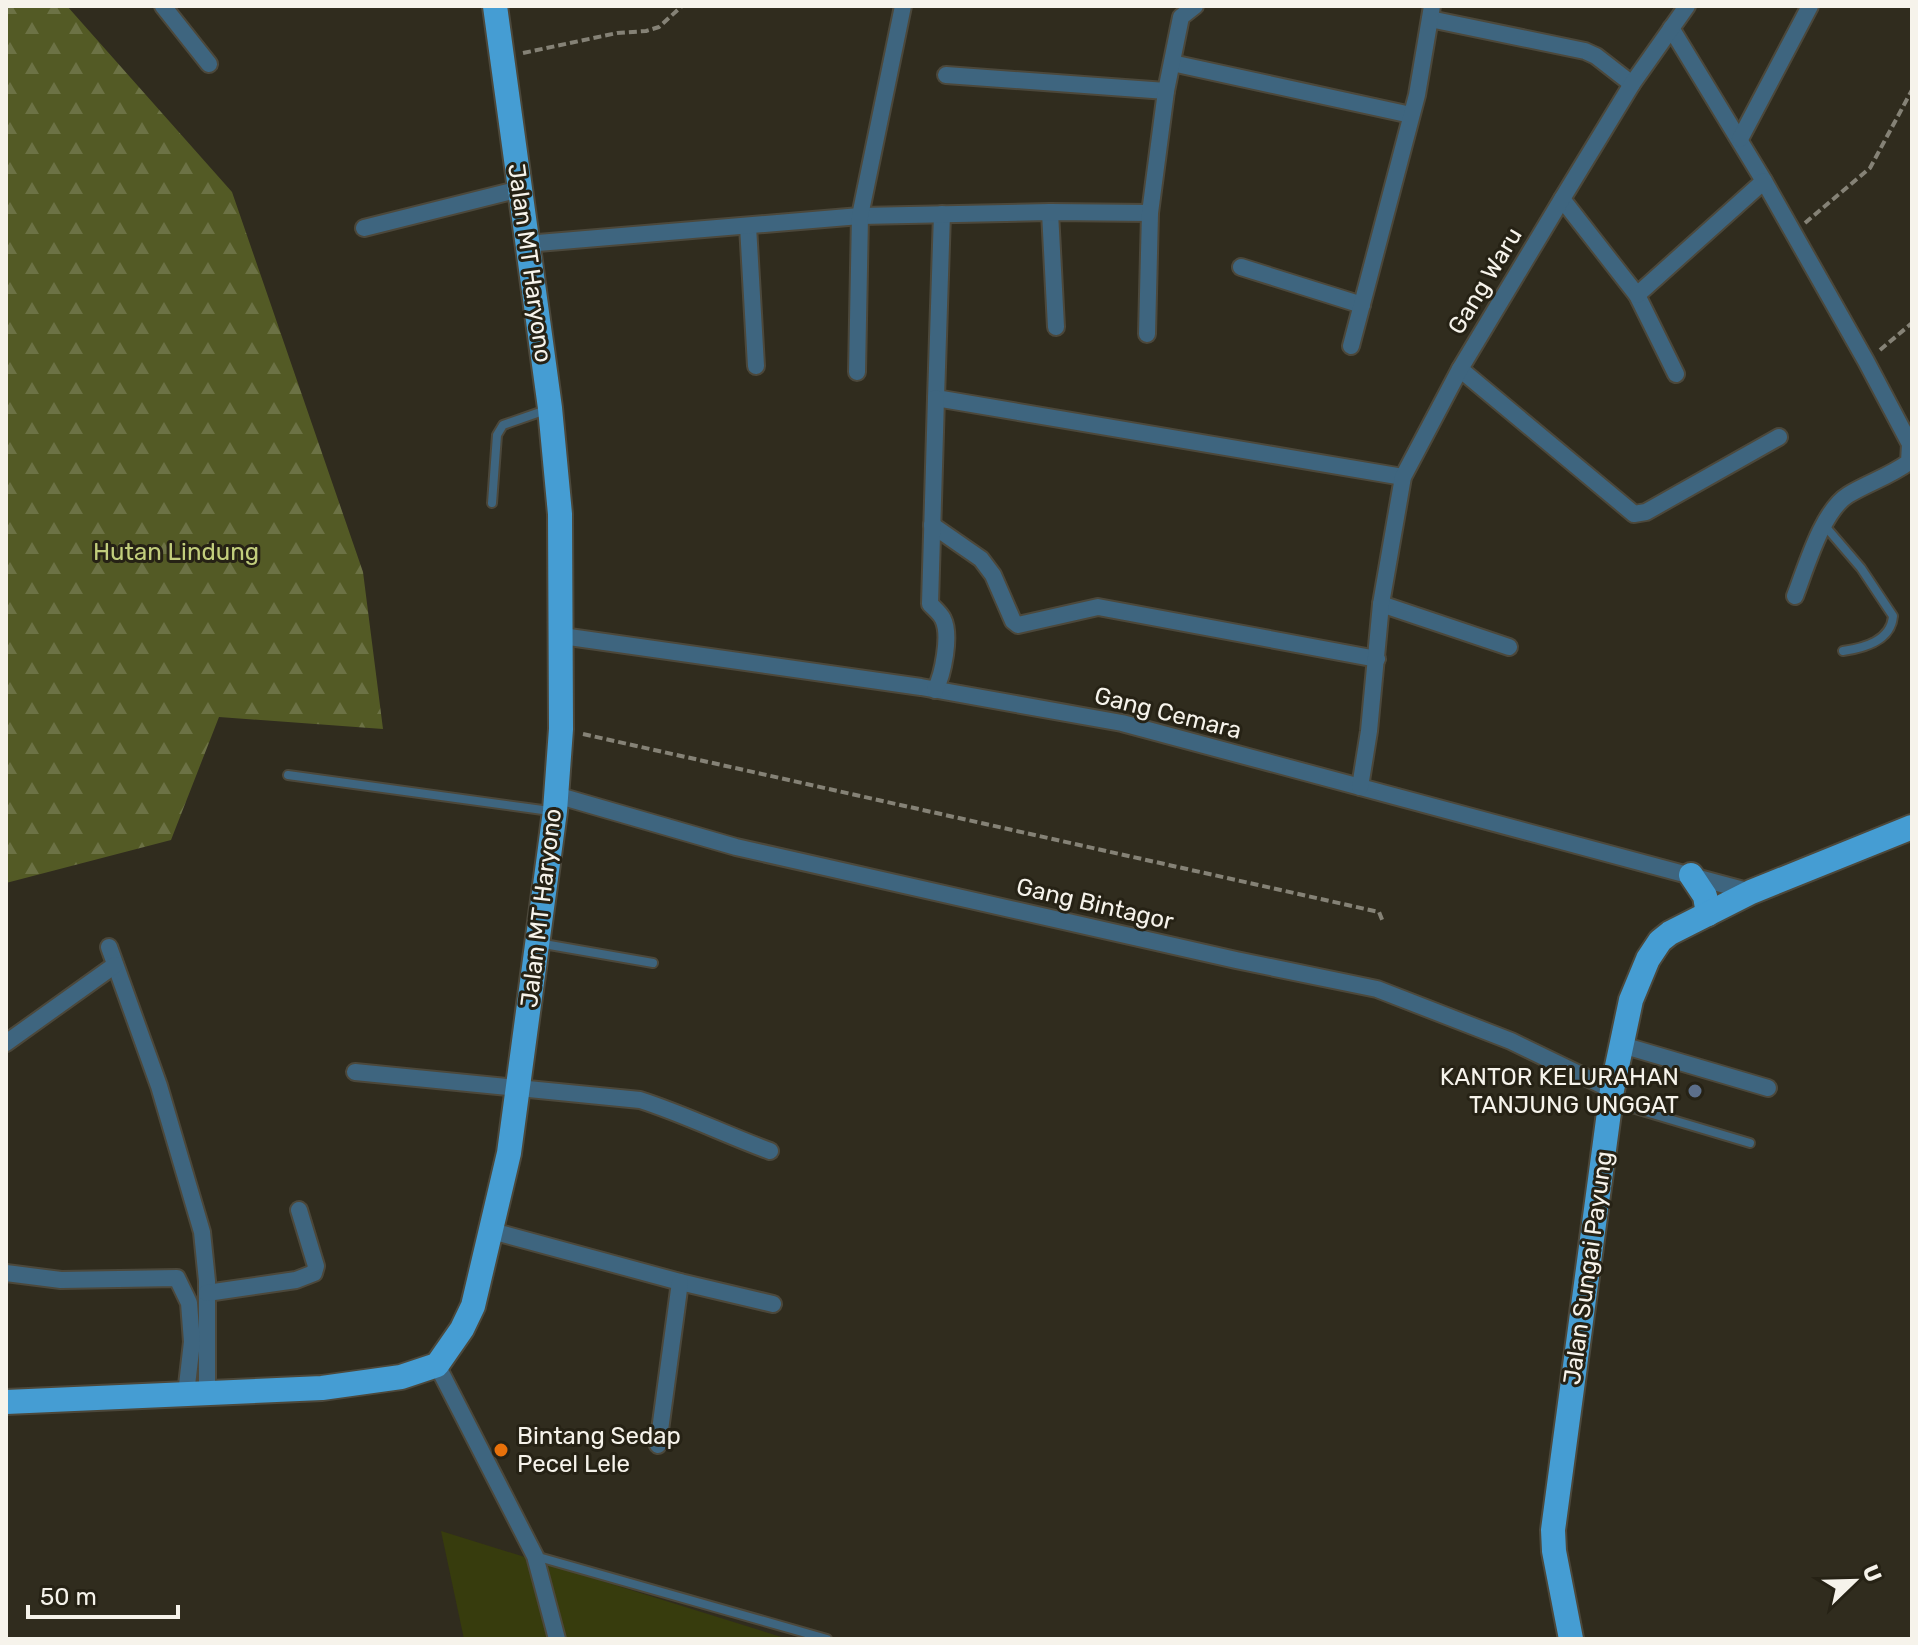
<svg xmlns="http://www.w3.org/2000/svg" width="1918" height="1645" font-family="Rubik,sans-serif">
<defs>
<pattern id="forest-firs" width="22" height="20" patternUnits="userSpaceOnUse" patternTransform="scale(2)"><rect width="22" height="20" fill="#535a25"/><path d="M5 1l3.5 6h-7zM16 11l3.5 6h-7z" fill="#6c7245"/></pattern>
</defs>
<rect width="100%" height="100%" fill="#302c1e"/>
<path fill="#373c0d" d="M441 1531 788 1639H464Z"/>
<path fill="url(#forest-firs)" d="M6 6H67L232 192 363 572 383 729 219 717 171 840 6 883Z"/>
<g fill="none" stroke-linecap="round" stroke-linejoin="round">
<g stroke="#4c483b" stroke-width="12">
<g id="lane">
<path d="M492 503 497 435 503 425 546 410"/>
<path d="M1825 526 1861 568 1893 616C1891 641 1864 648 1843 651"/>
<path d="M288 775 550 811"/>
<path d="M538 943 653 963"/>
<path d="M1612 1102 1750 1143"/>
<path d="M535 1556 827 1639"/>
</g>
</g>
<g stroke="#4c483b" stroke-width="20">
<g id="street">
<path d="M163 6 209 64"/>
<path d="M1430 19 1585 51 1596 56 1632 84"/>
<path d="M1671 28 1764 181 1866 361 1910 444 1909 462C1890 476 1868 483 1848 495 1822 511 1806 568 1795 596"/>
<path d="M1172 63 1411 115"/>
<path d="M946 75 1166 91"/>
<path d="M1740 139 1810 6"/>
<path d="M1562 199 1637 295 1676 374"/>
<path d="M1050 212 1056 327"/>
<path d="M942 214 936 398 1403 477"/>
<path d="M748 226 756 366"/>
<path d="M364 228 520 189"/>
<path d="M526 244 860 216 1050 212 1150 213"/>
<path d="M1241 267 1362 305"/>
<path d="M1637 295 1764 181"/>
<path d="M1147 334 1150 213 1166 91 1181 17 1195 6"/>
<path d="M1351 346 1417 95 1432 6"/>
<path d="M1460 369 1634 514 1646 512 1779 437"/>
<path d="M857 372 860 216 903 6"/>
<path d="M932 525 981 559 993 575 1013 621 1018 625 1098 607 1377 659"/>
<path d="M1381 604 1509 647"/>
<path d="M562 636 921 687 1122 723 1751 892"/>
<path d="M935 690C943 675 951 635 943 619 941 614 934 608 930 604L936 398"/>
<path d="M1360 787 1369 731 1381 604 1403 477 1460 369 1562 199 1632 84 1687 6"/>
<path d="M556 795 736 847 1236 960 1377 989 1511 1041 1612 1090"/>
<path d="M109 947 159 1086 202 1232 207 1281V1392"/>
<path d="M6 1043 115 965"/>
<path d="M1622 1045 1768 1088"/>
<path d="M355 1072 640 1100C684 1114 726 1135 770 1151"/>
<path d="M492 1231 680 1282 773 1304"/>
<path d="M6 1273 61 1280 177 1278 189 1303 192 1342 186 1394"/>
<path d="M207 1293 296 1280 314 1273 316 1266 299 1210"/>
<path d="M437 1365 535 1556 557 1639"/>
<path d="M658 1445 680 1282"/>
</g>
</g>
<g stroke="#4c483b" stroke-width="28">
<g id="primary">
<path d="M1691 875 1705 896 1708 914"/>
<path d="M6 1402 322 1388 401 1377 437 1365 462 1329 473 1306 509 1153 555 811 561 729 560 514 550 408 495 6"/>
<path d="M1571 1639 1554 1551 1553 1530 1612 1090 1631 1000 1648 959 1660 941 1670 933 1751 892 1912 827"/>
</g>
</g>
<g stroke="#858276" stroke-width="4" stroke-dasharray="8 4" stroke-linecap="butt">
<path d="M523 53 617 33 646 31 659 27 682 6"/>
<path d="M1805 223 1870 168 1912 90"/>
<path d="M1880 350 1912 323"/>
<path d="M583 734 1379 912 1383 922"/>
</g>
<use href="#lane" stroke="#3e657f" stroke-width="8"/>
<use href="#street" stroke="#3e657f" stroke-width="16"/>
<use href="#primary" stroke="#459dd3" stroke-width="24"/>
</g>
<circle fill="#5c6f8a" stroke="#262215" stroke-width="3" cx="1695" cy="1091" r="8"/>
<circle fill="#e8710a" stroke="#262215" stroke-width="3" cx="501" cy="1450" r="8"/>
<g text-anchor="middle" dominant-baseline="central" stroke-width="6" stroke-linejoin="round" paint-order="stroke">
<g font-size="24" fill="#f6f3eb" stroke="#262215">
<text transform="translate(530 263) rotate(82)">Jalan MT Haryono</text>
<text transform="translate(1485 281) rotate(-59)">Gang Waru</text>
<text transform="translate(1168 713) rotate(14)">Gang Cemara</text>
<text transform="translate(1095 904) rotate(13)">Gang Bintagor</text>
<text transform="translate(541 908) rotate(-83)">Jalan MT Haryono</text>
<text transform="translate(1588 1268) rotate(-82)">Jalan Sungai Payung</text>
</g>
<g font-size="24" fill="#c2ce7c" stroke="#262215">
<text x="176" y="552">Hutan Lindung</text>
</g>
<g font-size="24" fill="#f6f3eb" stroke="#262215" text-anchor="end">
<text x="1679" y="1077">KANTOR KELURAHAN<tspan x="1679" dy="28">TANJUNG UNGGAT</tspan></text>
<text x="517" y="1436" text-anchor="start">Bintang Sedap<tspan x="517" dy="28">Pecel Lele</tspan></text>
</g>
</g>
<rect width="1918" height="1645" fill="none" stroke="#f6f3eb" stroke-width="16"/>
<g transform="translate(1854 1581) rotate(67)" stroke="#262215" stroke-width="6" paint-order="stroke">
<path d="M0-6L14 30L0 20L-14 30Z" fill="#f6f3eb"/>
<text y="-12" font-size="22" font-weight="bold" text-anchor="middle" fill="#f6f3eb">U</text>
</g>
<path d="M28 1605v12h150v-12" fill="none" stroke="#f6f3eb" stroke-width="4"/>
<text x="40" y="1605" font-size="24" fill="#f6f3eb" stroke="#262215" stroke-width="6" paint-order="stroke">50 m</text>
</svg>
